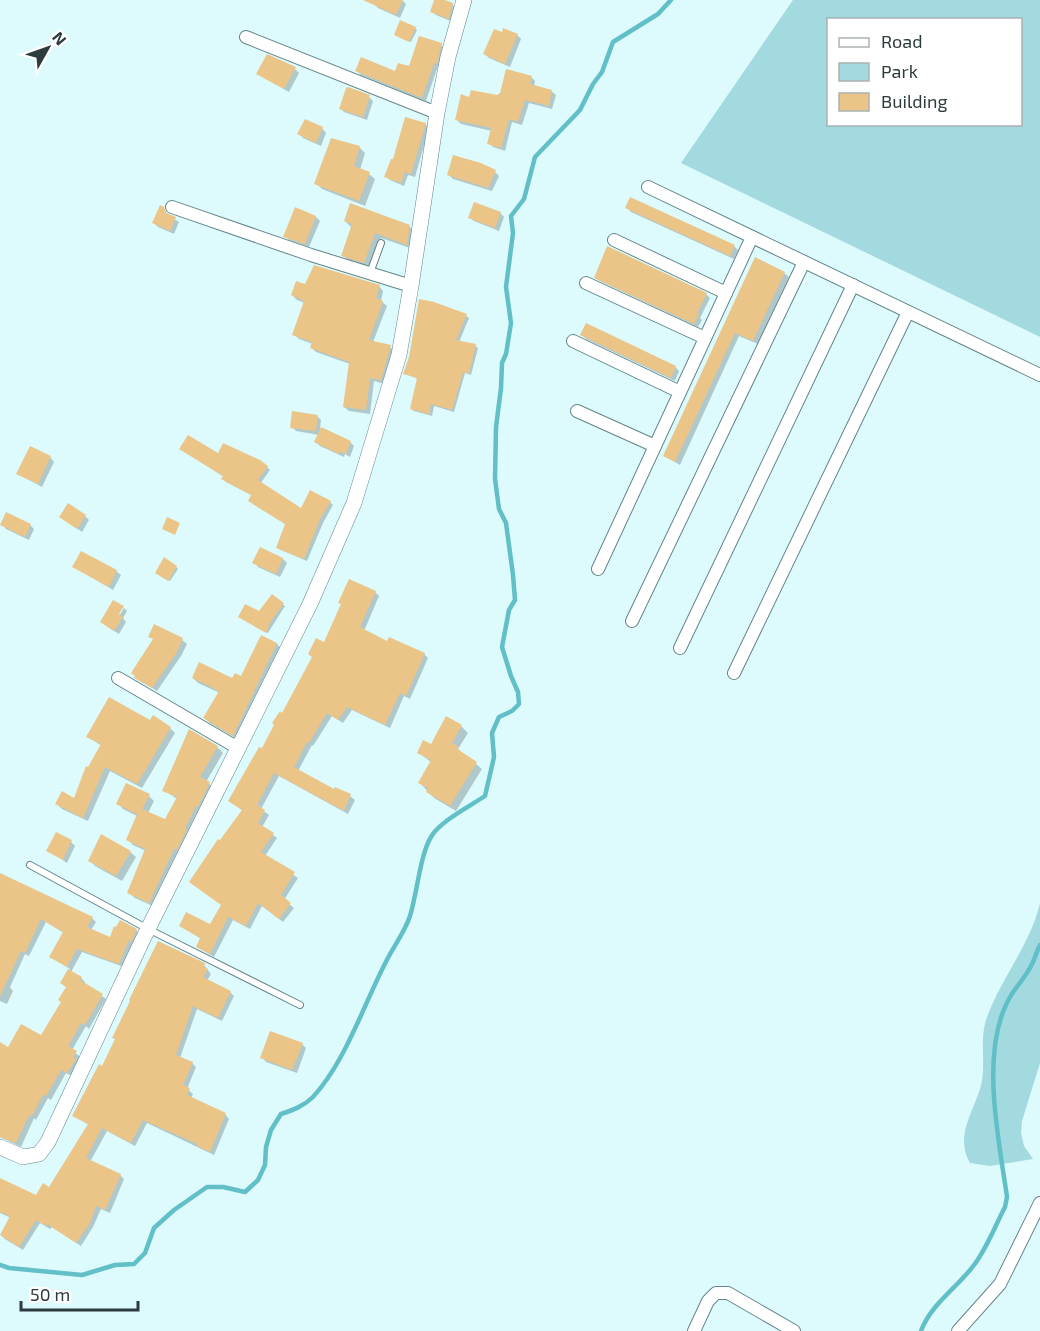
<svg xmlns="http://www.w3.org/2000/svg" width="1040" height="1331" font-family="'Exo 2',sans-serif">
<rect width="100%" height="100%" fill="#ddfafd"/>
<g fill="#a3dadf" fill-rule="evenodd">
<path d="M793 0H1040V337L681 163ZM828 20H1020V124H828Z"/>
<path d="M1040 903V1063L1022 1121 1021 1133 1024 1146 1033 1159 990 1166 970 1163C955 1137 972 1114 980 1089 987 1067 979 1043 986 1020 1000 979 1030 946 1040 903Z"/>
</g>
<g fill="#0003">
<path d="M375 0H402L406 4 400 18 378 8 374 4Z"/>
<path d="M436 0 452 4 456 8 453 22 436 15 431 11Z"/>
<path d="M415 28 417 30 411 42 397 36Z"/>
<path d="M517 35 521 39 510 67 489 58 485 54Z"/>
<path d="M441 45 445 49 441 67 438 66 426 101 361 75 357 71 396 73 409 68Z"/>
<path d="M267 56 295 69 299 73 289 92 258 74Z"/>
<path d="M531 77 535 81 534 87 551 91 556 95 552 109 529 103 522 125 512 122 505 151 493 147 489 143 492 131 461 124 457 120 470 99 498 97Z"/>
<path d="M369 97 373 101 367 120 344 112 340 108Z"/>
<path d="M305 121 322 128 326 133 321 146 303 138 299 134Z"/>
<path d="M425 124 429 128 415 177 408 175 404 186 390 180 386 176Z"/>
<path d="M359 147 365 153 360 170 369 174 375 179 365 206 322 189 316 183Z"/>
<path d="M495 172 499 176 492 191 453 179 449 175Z"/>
<path d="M163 208 169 216 179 222 174 234 158 227 154 223Z"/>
<path d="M627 208 734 246 738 250 734 259 631 212Z"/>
<path d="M296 209 316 217 320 221 309 247 289 240 285 236Z"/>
<path d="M500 213 504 217 499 231 474 221 470 217Z"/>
<path d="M345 221 409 226 416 233 413 249 381 238 370 268 349 261 343 255 351 227Z"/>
<path d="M756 259 784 273 789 277 758 344 739 336 680 465 665 456Z"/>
<path d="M596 277 706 294 710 298 700 318 702 320 698 327 600 281Z"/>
<path d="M305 286H379L383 291 381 301 387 306 373 342 390 347 395 351 385 384 374 381 370 414 349 411 344 407 350 364 316 352 311 347 313 344 299 339 294 334 305 303 297 300 292 295Z"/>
<path d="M466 316 469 318 459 342 475 346 478 348 471 375 465 373 454 412 434 406 432 416 414 411 411 409 418 379 405 373Z"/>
<path d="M582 335 675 367 679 371 675 381 586 339Z"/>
<path d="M317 416 321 420 320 429 350 442 354 446 350 457 345 454 344 457 320 446 316 442 319 435 296 431 292 427Z"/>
<path d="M181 449 219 455 267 467 270 470 260 484 302 510 330 502 333 505 323 523 307 561 281 550 277 547 287 525 253 504V496L226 482 223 479 224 477Z"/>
<path d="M50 457 54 462 42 487 18 474Z"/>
<path d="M85 516 89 520 82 532 61 517Z"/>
<path d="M2 524 30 525 34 529 29 540 6 529Z"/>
<path d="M283 559 287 563 280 577 258 567 254 562Z"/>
<path d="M74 567 116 571 121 575 113 590Z"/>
<path d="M176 567 178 569 170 581 158 574Z"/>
<path d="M375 592 379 596 364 631 388 643 424 654 428 658 410 699 404 696 390 728 352 710 343 723 332 716 313 746 312 745 298 771 335 791 336 789 350 796 355 800 348 814 279 776 261 809 269 815 262 827 277 838 265 856 298 878 284 900 294 908 283 922 262 906 250 929 233 920 214 957 197 947 201 939 181 925 211 926 222 905 220 842 243 811 230 801 263 751 325 644Z"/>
<path d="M272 596 285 606 268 633 241 618 259 613Z"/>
<path d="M124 608 127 611 123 618 126 622 119 634 106 626 116 621Z"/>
<path d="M154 626 182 640 187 644 181 656 157 691 136 678 154 640 150 636Z"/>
<path d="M262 637 277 644 282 649 239 740 210 723 205 718 220 693 198 683 193 678 233 680 242 678Z"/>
<path d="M446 718 461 726 468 733 458 749 482 769 456 811 434 798 420 783 431 762 419 753 432 746Z"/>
<path d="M151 722 170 728 175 733 142 788 110 771 88 821 62 809 57 804 75 800 102 746 88 737Z"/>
<path d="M217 747 223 753 206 782 215 788 155 907 135 898 129 893 146 851 133 845 128 839 137 816 123 809 118 803 149 796 154 801 148 813 166 821 177 799 164 790Z"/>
<path d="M71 842 75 846 67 863 48 850Z"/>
<path d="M130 852 136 857 122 881 95 866 90 861Z"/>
<path d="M0 875 92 918 96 922 91 930 111 939 136 930 140 935 124 967 82 952 71 972 81 978 85 982 84 984 106 999 89 1029 86 1026 72 1050 80 1057 77 1062 79 1064 72 1076 66 1073 51 1100 48 1098 36 1120 34 1118 21 1147 0 1137V1043L9 1049 42 1037 63 1002 67 988 62 983 70 969 51 957 64 933 46 922 29 956 25 954 10 987 13 991 7 1004 0 1001Z"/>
<path d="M204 965 211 974 207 981 230 992 234 996 222 1021 197 1009 180 1058 192 1063 196 1067 187 1089 193 1094 191 1098 225 1114 229 1119 214 1155 147 1123 135 1146 107 1131 90 1162 120 1175 124 1179 110 1213 101 1209 93 1227 81 1246 52 1227 50 1229 40 1223 23 1250 5 1239 1 1235 11 1218 0 1213V1186L37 1197 50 1189 89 1125 74 1115 103 1068Z"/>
<path d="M302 1044 306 1048 297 1073 266 1062 262 1057Z"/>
</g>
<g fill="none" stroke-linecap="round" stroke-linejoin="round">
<g stroke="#61bfc7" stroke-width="4.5">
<path d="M0 1265 9 1268 82 1275 115 1265 134 1264 145 1253 154 1228 174 1210 207 1187H223L245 1192 258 1180 265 1165 266 1147 271 1130 281 1114C293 1110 304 1106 313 1097 347 1060 365 1000 389 956 396 943 405 931 410 916 417 894 420 855 431 837 439 822 470 806 485 796L494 757 492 733 499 717 512 711 519 704 518 692 511 676 502 647 509 610 515 600 513 575 506 523 499 509 495 479 496 427 501 388 502 363 506 354 511 323 506 287 513 233 511 216 524 199 535 157 580 110 593 84 602 72 613 42 658 14 671 0"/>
<path d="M921 1331C931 1304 957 1288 974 1265 987 1248 995 1226 1005 1207L1007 1197C999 1141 981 1058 1006 1005 1012 990 1024 980 1031 966 1035 959 1036 952 1040 945"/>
</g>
</g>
<g fill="#ebc588">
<path d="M363 0H403L396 15Z"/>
<path d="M434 0H445L453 3 449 19 430 12Z"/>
<path d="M400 20 416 27 409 42 394 35Z"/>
<path d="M503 28 518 34 505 64 483 54 494 29 502 32Z"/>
<path d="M419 36 442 43 437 64 434 63 422 98 355 71 361 57 395 71 398 63 409 66Z"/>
<path d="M267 54 296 67 284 89 256 74Z"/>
<path d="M506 69 532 76 530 84 552 90 549 106 525 100 518 122 509 119 501 148 487 144 491 128 455 120 461 94 469 97 471 90 497 95 500 93Z"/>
<path d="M348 87 370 95 363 117 339 109 346 88Z"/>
<path d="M405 117 426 123 411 174 405 172 401 183 384 177 391 159H393Z"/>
<path d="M305 119 323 127 316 143 297 134Z"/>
<path d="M331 138 360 146 354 166 370 172 359 201 314 184Z"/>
<path d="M453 155 481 163 496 170 488 188 447 175Z"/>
<path d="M630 197 735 245 730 256 625 208Z"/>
<path d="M474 202 501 212 495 228 468 218Z"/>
<path d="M350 203 410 225 407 245 375 233 364 263 341 256 352 224 344 221Z"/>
<path d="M160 205 164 207 166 213 176 217 170 231 152 223Z"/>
<path d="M295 207 316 216 305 244 283 237Z"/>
<path d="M607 246 707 293 697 313 699 314 694 324 594 278Z"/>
<path d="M755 257 785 272 753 341 735 333 675 462 663 456Z"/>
<path d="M314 265 380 285 376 298 383 301 369 340 391 345 381 380 370 378 366 410 343 407 349 362 310 348 312 342 292 335 304 301 291 295 296 281 305 284Z"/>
<path d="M419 299 434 302 467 314 456 340 476 344 469 373 463 372 452 410 431 404 429 414 410 409 417 378 403 374 409 357Z"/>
<path d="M586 323 676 366 671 378 580 335Z"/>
<path d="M292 411 318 415 316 431 290 428Z"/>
<path d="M321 427 351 441 346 454 340 451 339 454 314 442Z"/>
<path d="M188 435 218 453 223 443 260 460 268 466 258 480 301 508 310 490 331 501 320 519 304 559 276 548 285 524 248 501 251 495 221 479 223 476 179 449Z"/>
<path d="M30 446 51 456 38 484 16 474Z"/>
<path d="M68 503 86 515 77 529 59 517Z"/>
<path d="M6 512 31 524 25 537 0 525Z"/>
<path d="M167 517 180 523 175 535 162 529Z"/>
<path d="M260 547 283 558 276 574 252 563Z"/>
<path d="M81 551 117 570 109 587 72 567Z"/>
<path d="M164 557 177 566 168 581 155 573Z"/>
<path d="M349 579 376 591 360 627 387 641 389 637 425 653 406 696 400 693 385 725 347 707 338 720 327 713 309 743 307 742 294 767 334 789 335 787 351 794 344 811 274 773 257 805 265 810 258 823 274 833 261 852 295 872 281 895 291 903 279 919 258 903 246 926 228 917 210 954 196 947 200 938 179 926 186 912 210 924 221 905 189 882 218 839 220 840 242 810 228 801 259 747 262 748 274 725 272 723 280 711 282 713 312 657 308 654 316 638 324 642 341 604 338 603Z"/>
<path d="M272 594 284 603 271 621 266 633 238 617 245 604 259 611Z"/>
<path d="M113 600 124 606 119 614 123 617 114 631 100 622Z"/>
<path d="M154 624 183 638 177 652 152 688 134 678 135 676 131 673 153 639 148 637Z"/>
<path d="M261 635 277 643 233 736 203 718 219 691 192 678 199 662 232 678 235 673 241 676Z"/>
<path d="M109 697 150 720 153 715 171 727 137 784 105 767 83 818 55 804 62 791 74 798 86 766 88 767 101 744 86 737Z"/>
<path d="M446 716 462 725 452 743 459 747 457 749 477 762 450 806 426 792 428 788 418 783 431 760 417 753 423 740 431 744Z"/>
<path d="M189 729 218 746 200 777 210 782 198 807 196 806 185 828 187 829 177 850 174 849 149 903 127 893 145 849 126 840 137 814 116 804 126 783 150 794 142 809 165 819 177 797 162 791Z"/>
<path d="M56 832 72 840 63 860 46 851Z"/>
<path d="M101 834 131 851 116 876 88 861Z"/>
<path d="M0 873 93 917 87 927 110 937 114 926 116 927 120 920 137 929 131 942 129 940 119 964 77 949 67 967 49 957 63 932 41 919 25 953 21 951 0 996Z"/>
<path d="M158 941 205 963 204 967 208 969 203 977 231 991 218 1018 193 1006 176 1055 193 1062 183 1085 190 1088 187 1095 226 1113 210 1152 197 1146V1144L143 1120 131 1143 102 1128 86 1158 121 1174 105 1210 96 1206 90 1223 76 1243 47 1224 46 1226 36 1220 19 1247 0 1235 10 1216 0 1212V1178L36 1195 43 1183 49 1187 88 1124 72 1116 99 1064 102 1066 115 1039 112 1038 130 1001 129 1000Z"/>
<path d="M68 969 82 977 80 980 103 994 85 1025 81 1023 68 1046 77 1051 73 1057 76 1059 67 1073 61 1070 46 1096 43 1095 32 1116 29 1115 16 1143 0 1137V1042L8 1047 21 1024 41 1035 61 1002 58 1000 66 987 60 983Z"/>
<path d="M270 1031 303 1043 292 1070 260 1058Z"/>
</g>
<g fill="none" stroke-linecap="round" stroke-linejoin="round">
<g stroke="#638588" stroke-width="8">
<g id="service">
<path d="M370 273 381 243"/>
<path d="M30 865 148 929 300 1005"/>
</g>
</g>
<g stroke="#638588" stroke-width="14">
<g id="minor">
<path d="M246 37 437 113"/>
<path d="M648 187 1040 375"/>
<path d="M172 207 311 255 411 286"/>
<path d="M614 240 726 293"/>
<path d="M586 283 705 338"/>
<path d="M573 341 680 392"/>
<path d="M577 411 655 446"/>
<path d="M598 569 752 237"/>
<path d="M632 621 804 262"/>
<path d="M680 648 853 285"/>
<path d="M734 673 908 312"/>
<path d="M118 678 238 748"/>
<path d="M694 1331 708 1301 716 1293H728L794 1331"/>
<path d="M958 1331 1000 1284 1040 1203"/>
</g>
</g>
<g stroke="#638588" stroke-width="16">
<path id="tertiary" d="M0 1147 23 1157 39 1154 48 1142 142 941 310 604 354 503 399 355 411 286 437 113 448 57 464 0"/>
</g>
<use href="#service" stroke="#fff" stroke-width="6"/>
<use href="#minor" stroke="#fff" stroke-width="12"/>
<use href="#tertiary" stroke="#fff" stroke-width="15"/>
</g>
<rect x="827" y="18" width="195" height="108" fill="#ffffff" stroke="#abb1b1" stroke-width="1.5"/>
<rect x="839" y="38" width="30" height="9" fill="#ffffff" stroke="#abb1b1" stroke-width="1.5"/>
<text x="881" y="48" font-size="18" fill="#2c3b3c">Road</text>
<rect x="839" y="63" width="30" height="18" fill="#a3dadf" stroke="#abb1b1" stroke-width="1.5"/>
<text x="881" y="78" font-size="18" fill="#2c3b3c">Park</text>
<rect x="839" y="93" width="30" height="18" fill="#ebc588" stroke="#abb1b1" stroke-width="1.5"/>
<text x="881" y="108" font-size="18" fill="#2c3b3c">Building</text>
<g transform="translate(48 48) rotate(50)" stroke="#ffffff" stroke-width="4.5" paint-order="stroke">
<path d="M0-4.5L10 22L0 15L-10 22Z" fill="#2c3b3c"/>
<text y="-9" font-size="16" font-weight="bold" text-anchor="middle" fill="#2c3b3c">N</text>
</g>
<path d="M21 1301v9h117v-9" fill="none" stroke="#2c3b3c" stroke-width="3"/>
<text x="30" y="1301" font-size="18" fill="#2c3b3c" stroke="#ffffff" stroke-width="4.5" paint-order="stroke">50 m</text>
</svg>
